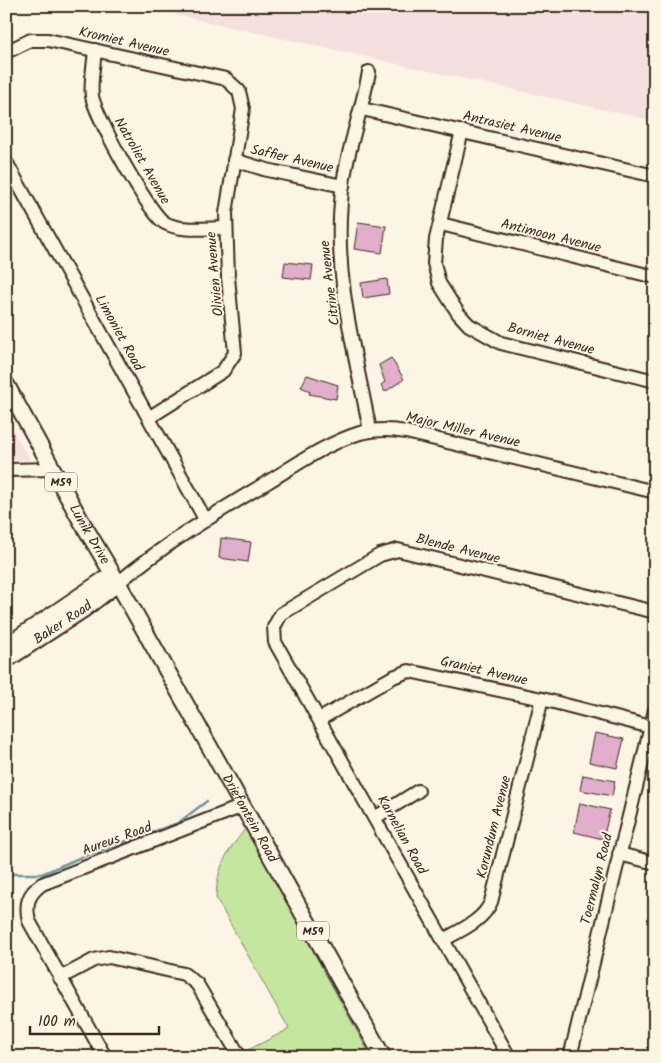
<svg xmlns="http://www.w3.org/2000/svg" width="661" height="1063" font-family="Kalam,sans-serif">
<rect width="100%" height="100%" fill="#fcf5e5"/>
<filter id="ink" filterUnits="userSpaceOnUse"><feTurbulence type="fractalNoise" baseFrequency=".02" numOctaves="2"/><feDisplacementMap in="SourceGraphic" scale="10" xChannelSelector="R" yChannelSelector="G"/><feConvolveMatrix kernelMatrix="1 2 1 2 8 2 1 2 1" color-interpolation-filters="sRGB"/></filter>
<g filter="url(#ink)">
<g fill="#f4e0de">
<path d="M136 6H655V121Z"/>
<path d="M6 419 30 460H6Z"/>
</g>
<path fill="#c4e69f" stroke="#80885e" d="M246 828 371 1057H252L248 1050 289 1029 216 898C217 865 227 852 246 828Z"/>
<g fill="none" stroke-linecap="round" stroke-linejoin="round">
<path stroke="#6f949e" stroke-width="2.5" d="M6 874H42L79 858 178 823 207 801"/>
</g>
<g fill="#e1aecc" stroke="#3b2a1e">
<path d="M358 222 386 226 382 253 354 249Z"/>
<path d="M285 262 313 265 311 280 283 277Z"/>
<path d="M387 279 389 294 363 298 361 283Z"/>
<path d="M391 358 404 379 385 392 381 385 385 382 379 365Z"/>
<path d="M307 375 338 385 336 399 309 394 310 391 301 387Z"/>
<path d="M221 538 251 542 248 562 219 558Z"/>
<path d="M595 733 624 739 617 768 589 762Z"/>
<path d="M583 775 615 781 612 796 580 790Z"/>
<path d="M580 803 610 810 603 839 574 832Z"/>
</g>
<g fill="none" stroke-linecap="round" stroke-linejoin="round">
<g stroke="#3b2a1e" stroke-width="16">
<g id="minor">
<path d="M95 50C94 65 90 81 92 96 95 115 149 214 165 223 182 232 206 228 226 228"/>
<path d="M6 52 31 40H48L226 79 239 91 243 109 226 213 228 277 235 353 223 371 150 417"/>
<path d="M369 72C361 115 344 158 341 202 334 279 356 356 370 431"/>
<path d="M362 109 655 176"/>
<path d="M462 131 436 239 434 263 439 283 458 313 469 325 501 343 655 381"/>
<path d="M234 160 267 170 343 186"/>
<path d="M6 162 205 519"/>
<path d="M441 224 655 277"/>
<path d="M6 470 54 469"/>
<path d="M118 583C164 544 215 514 266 483 296 465 327 443 360 433 375 429 390 429 406 432L655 492"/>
<path d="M320 719 393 677 409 671 542 699 651 727"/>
<path d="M376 817 418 791"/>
<path d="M619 854 655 863"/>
<path d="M443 940C461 930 483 921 491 902L542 699"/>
<path d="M60 978 94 960 109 957 184 974 197 984 240 1057"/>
<path d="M105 1057 29 921C25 904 28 894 42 884L243 806"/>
<path d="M509 1057 275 642 274 627 281 614 380 555 398 550 655 612"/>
<path d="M570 1057 655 710"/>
</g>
</g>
<g stroke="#3b2a1e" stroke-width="19">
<g id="major">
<path id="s1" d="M6 384 80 519 118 583 383 1057"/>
<path d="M6 646 108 577"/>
<path id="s2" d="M6 660 84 609 118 583"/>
</g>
</g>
<use href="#minor" stroke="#fcf5e5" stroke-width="12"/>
<use href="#major" stroke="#fcf5e5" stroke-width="15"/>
</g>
</g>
<g text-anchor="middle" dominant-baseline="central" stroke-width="4" stroke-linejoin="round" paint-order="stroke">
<g fill="#fcf5e5" stroke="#75675a" stroke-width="1">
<rect x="45" y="472.5" width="32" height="19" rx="4"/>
<rect x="297" y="921.5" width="32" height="19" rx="4"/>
</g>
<g font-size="12" font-weight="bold" fill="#3b2a1e">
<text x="61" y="482">M59</text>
<text x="313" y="931">M59</text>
</g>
<g font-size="14" fill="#3b2a1e" stroke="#fcf5e5">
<text transform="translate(124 42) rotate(13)">Kromiet Avenue</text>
<text transform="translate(512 127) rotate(13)">Antrasiet Avenue</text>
<text transform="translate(292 159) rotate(13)">Saffier Avenue</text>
<text transform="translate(142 161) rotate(60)">Natroliet Avenue</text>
<text transform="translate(551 236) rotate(14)">Antimoon Avenue</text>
<text transform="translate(215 274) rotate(-95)">Olivien Avenue</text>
<text transform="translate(330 283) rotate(-97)">Citrine Avenue</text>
<text transform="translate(119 333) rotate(61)">Limoniet Road</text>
<text transform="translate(551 339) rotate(15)">Borniet Avenue</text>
<text transform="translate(463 430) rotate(13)">Major Miller Avenue</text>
<text stroke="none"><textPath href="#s1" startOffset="172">Lunik Drive</textPath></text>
<text transform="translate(458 549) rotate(14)">Blende Avenue</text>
<text stroke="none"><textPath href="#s2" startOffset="68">Baker Road</textPath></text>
<text transform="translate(484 671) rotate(13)">Graniet Avenue</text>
<text stroke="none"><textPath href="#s1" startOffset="498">Driefontein Road</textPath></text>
<text transform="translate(494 827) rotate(-76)">Korundum Avenue</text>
<text transform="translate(402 835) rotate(61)">Karnelian Road</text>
<text transform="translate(117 839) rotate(-20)">Aureus Road</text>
<text transform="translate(597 879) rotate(-76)">Toermalyn Road</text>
</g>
</g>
<rect width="661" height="1063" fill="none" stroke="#fcf5e5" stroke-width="25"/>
<rect x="12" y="12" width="636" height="1038" fill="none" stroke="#3b2a1e" stroke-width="2" filter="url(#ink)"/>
<path d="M30 1026v8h129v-8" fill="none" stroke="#3b2a1e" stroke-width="2.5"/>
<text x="38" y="1026" font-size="15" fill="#3b2a1e" stroke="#fcf5e5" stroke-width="4" paint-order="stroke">100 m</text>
</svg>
